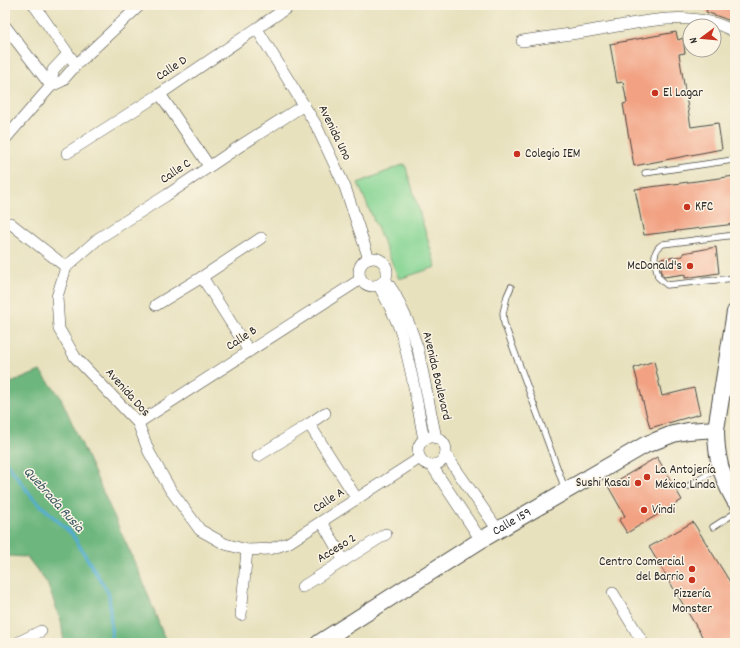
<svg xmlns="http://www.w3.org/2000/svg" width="740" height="648" font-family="Dekko,sans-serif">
<rect width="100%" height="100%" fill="#fcf5e5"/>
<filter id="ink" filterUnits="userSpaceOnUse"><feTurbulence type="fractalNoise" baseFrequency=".025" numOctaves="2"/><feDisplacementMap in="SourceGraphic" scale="8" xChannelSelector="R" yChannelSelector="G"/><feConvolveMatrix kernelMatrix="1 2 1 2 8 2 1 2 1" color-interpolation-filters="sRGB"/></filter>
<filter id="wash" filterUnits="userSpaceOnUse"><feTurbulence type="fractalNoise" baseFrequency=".012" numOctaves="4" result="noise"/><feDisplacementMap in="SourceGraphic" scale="16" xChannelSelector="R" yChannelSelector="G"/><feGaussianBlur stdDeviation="0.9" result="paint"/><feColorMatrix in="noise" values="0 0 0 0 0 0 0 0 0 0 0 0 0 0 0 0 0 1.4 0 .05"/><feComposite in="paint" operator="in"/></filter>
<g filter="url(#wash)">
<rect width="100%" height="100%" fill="#e7e1be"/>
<path fill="#87d594" stroke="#598060" d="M405 164 436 267 399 279 358 183Z"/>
<path fill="#6db67e" stroke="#4c7054" d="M5 348 11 383 40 371 60 396 142 579 164 637 172 643H64L61 621 47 583 27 557 5 556Z"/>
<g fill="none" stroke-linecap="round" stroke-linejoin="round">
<path stroke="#53add0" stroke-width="3.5" d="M5 461 32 497 72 534 109 594 112 643"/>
</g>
<g id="blocks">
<g fill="#f2a283">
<path d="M709 5H735V10L731 21 706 12Z"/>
<path d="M676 32 678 40 683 38 685 53 679 54 691 127 718 123 722 149 634 166 623 104 627 103 623 82 617 83 610 44Z"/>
<path d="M735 176V224L644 235 635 189Z"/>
<path d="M716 247 719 273 685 278V274L664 277 662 275 660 259 683 256V253Z"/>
<path d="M654 361 662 396 694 388 700 414 650 428 634 368Z"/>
<path d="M657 457 682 500 627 533 619 520 625 516 608 486Z"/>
<path d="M693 522 735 590V643H706L649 547Z"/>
</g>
</g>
</g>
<g filter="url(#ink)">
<use href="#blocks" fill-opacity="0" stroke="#474641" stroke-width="1"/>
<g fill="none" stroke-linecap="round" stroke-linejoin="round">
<g stroke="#474641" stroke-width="7">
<g id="lane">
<path d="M645 173 733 160 735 146"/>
<path d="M735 235 663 244C650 251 656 265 658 277L667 285 735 278"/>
<path d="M511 287 507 296 503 313 504 323 565 489"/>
<path d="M689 486 719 467"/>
<path d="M713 527 735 513"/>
</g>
</g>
<g stroke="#474641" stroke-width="12">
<g id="street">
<path d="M34 5 76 65 140 5"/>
<path d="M5 26 51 86"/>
<path d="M257 29 316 125 345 187 369 259"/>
<path d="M522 41C548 37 574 34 601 29 645 22 693 8 735 32"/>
<path d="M51 86 53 70 68 54"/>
<path d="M160 94 209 166"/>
<path d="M5 139 51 86 62 81 76 65"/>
<path d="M67 153 160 94 291 5"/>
<path d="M10 223 66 267"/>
<circle cx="373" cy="272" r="14"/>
<path d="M66 267 57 297 59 329 75 357 138 423 149 452 170 489 200 530 225 544 247 550 270 549 288 543 420 458"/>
<path d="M66 267 99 238 167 195 240 146 304 105"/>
<path d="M202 277 249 351"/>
<path d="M385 279 395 294 409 324 418 349 436 438"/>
<path d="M379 286C387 301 396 317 401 333 412 368 417 404 424 440"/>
<path d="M156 305 202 277 261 238"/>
<path d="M138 423 361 279"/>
<path d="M309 424 357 499"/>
<circle cx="432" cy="451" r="14"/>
<path d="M446 455 498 530"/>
<path d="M258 456 309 424 325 413"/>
<path d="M432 466 481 540"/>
<path d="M322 522 344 561"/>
<path d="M302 587 386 534"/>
<path d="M613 593 643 643"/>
<path d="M241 615 247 550"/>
<path d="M17 643 41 631"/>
</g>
</g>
<g stroke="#474641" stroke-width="18">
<g id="secondary">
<path d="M735 312 716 429C716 456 721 477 735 501"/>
<path id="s1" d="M319 643 481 540 645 445 673 434 688 431 716 429"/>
</g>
</g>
<use href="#lane" stroke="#fff" stroke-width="5.5"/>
<use href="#street" stroke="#fff" stroke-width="11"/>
<use href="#secondary" stroke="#fff" stroke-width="16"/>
</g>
</g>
<g fill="#c8321e" stroke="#fcf5e5" stroke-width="1.5">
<circle cx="655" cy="93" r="4"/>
<circle cx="517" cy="154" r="4"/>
<circle cx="687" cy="207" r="4"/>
<circle cx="690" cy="266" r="4"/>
<circle cx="647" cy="477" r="4"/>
<circle cx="638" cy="483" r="4"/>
<circle cx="644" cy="510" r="4"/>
<circle cx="692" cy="569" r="4"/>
<circle cx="692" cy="580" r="4"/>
</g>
<g text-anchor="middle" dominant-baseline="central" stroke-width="3" stroke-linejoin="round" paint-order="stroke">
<g font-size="13" fill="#2b2b2b" stroke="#fcf5e5">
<text transform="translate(172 69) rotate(-34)">Calle D</text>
<text transform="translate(334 133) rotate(64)">Avenida Uno</text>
<text transform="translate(176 172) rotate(-34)">Calle C</text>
<text transform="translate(242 339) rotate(-33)">Calle B</text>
<text transform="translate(436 376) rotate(77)">Avenida Boulevard</text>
<text transform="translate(127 393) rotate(48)">Avenida Dos</text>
<text transform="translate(329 501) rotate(-33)">Calle A</text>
<text stroke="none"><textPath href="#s1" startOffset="228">Calle 159</textPath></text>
<text transform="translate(337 549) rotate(-32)">Acceso 2</text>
</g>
<g font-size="13" fill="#2b2b2b" stroke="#fcf5e5" text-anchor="start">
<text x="663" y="93">El Lagar</text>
<text x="525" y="154">Colegio IEM</text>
<text x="695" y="207">KFC</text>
<text x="682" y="266" text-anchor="end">McDonald's</text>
<text x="655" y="470">La Antojería<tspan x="655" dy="15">México Linda</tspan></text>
<text x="630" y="483" text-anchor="end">Sushi Kasai</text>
<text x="652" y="510">Vindi</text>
<text x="684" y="562" text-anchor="end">Centro Comercial<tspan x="684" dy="15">del Barrio</tspan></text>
<text x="692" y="594" text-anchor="middle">Pizzería<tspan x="692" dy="15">Monster</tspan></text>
</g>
<g font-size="14" font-style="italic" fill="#395865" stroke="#fcf5e5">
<text transform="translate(53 500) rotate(48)">Quebrada Rusia</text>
</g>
</g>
<rect width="740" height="648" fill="none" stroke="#fcf5e5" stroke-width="20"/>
<g transform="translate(702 38) rotate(254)"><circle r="19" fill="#fcf5e5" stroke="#a8a49b"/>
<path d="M0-3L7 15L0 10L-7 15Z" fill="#c8321e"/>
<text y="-6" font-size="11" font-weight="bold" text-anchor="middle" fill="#2b2b2b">N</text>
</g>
</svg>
